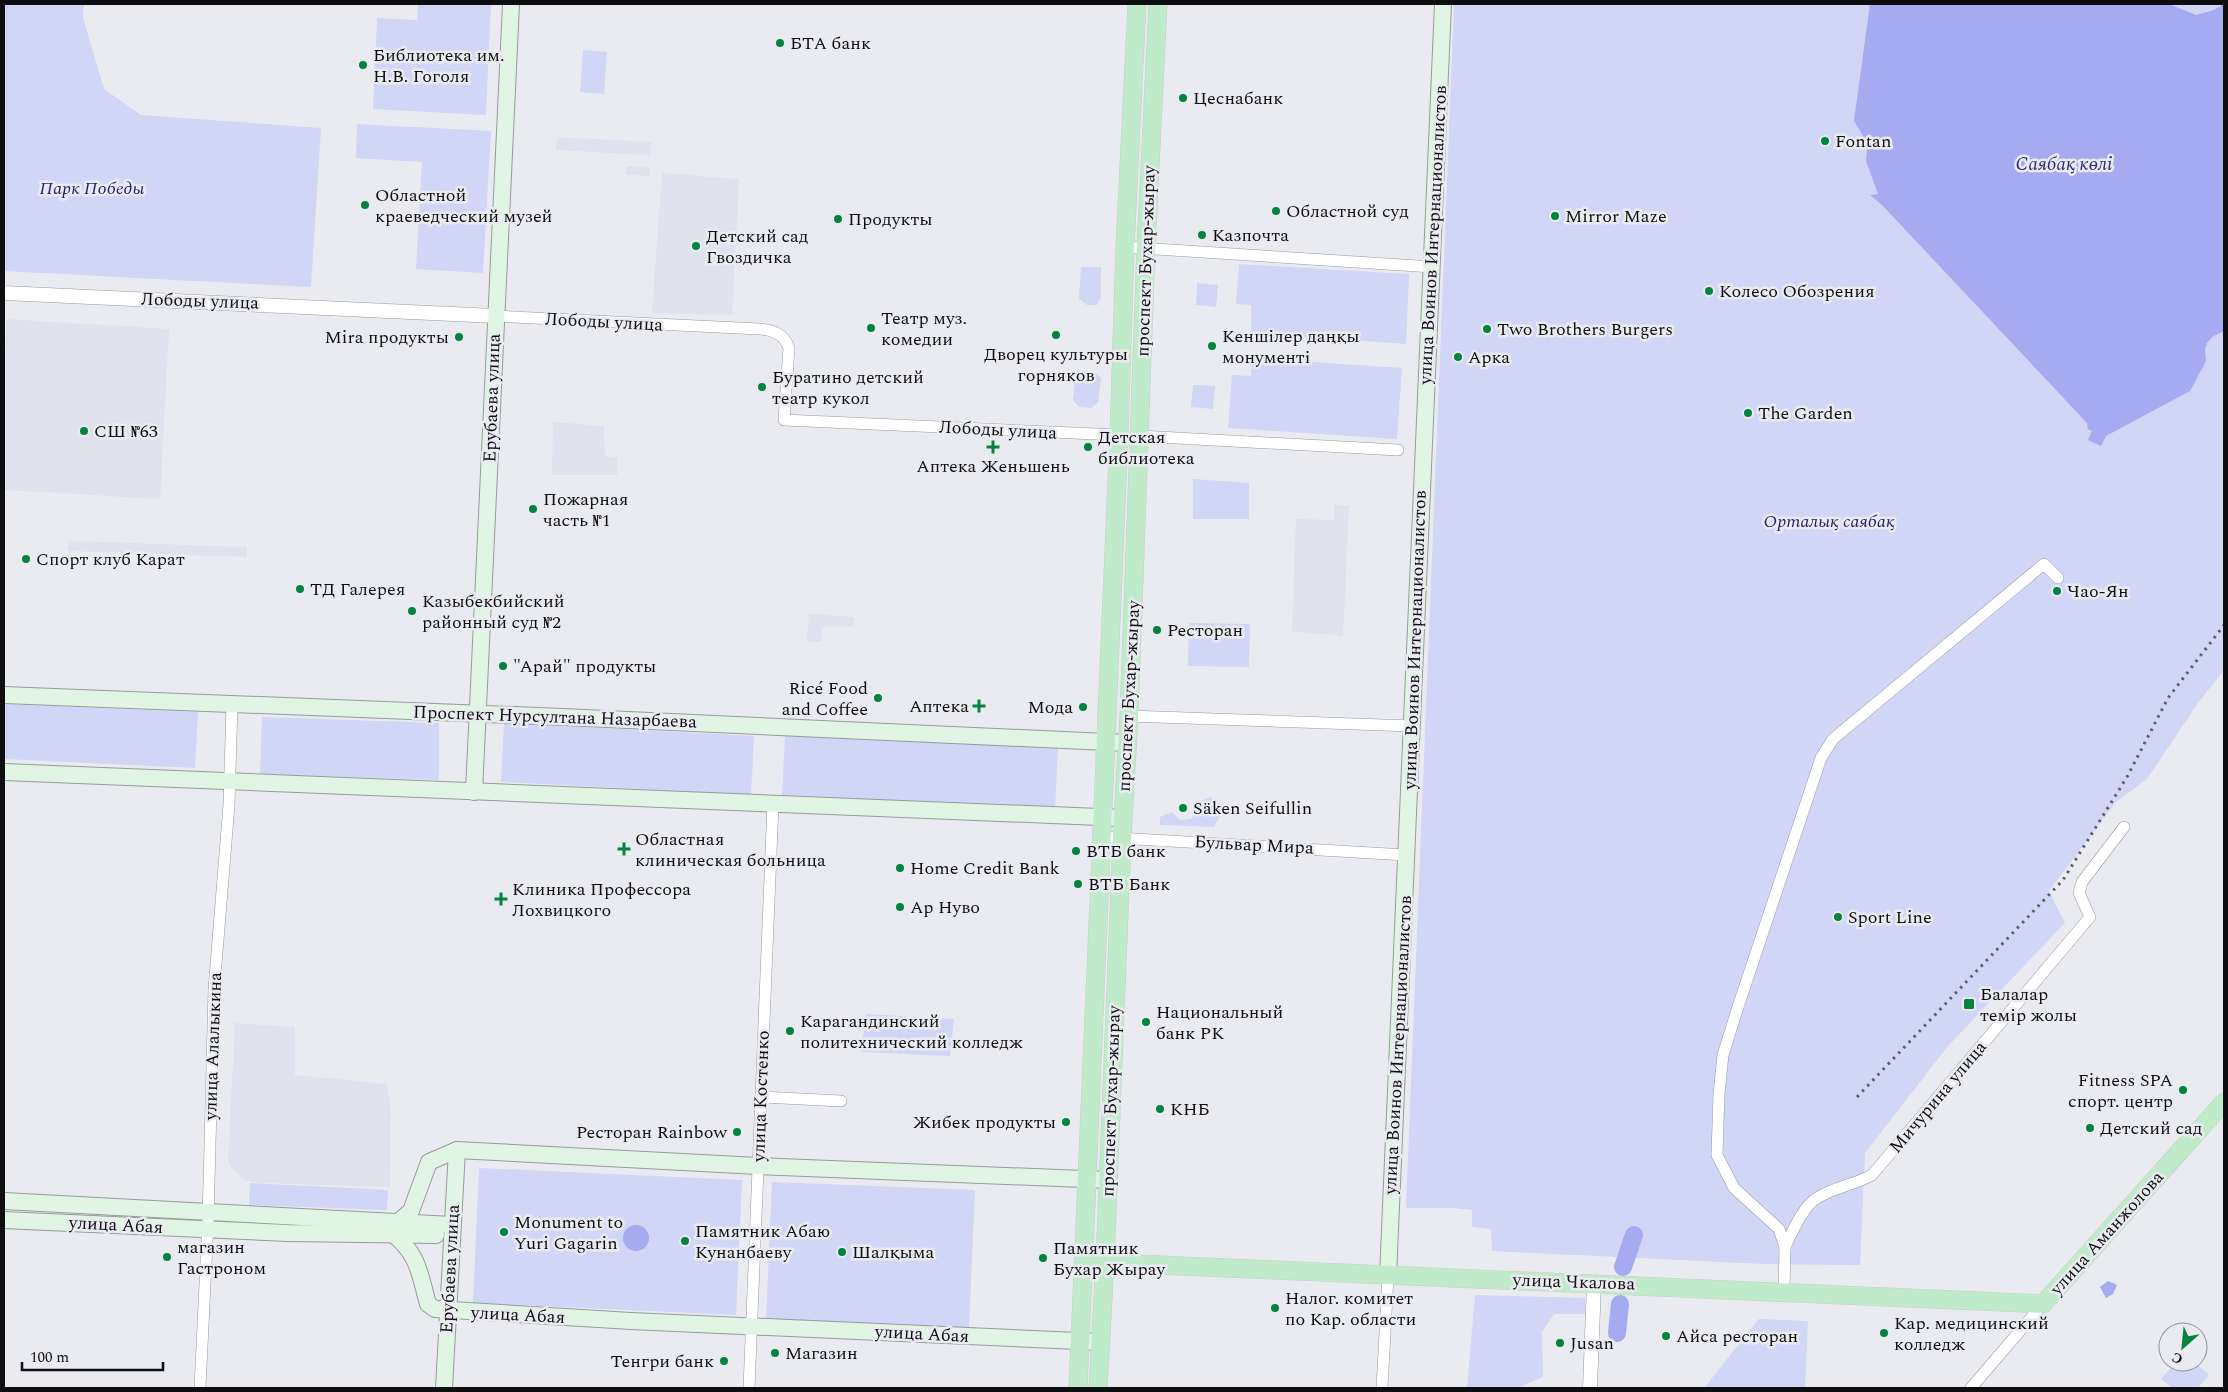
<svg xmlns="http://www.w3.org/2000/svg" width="2228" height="1392" font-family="Spectral,serif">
<rect width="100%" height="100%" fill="#eaebf0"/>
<g fill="#dfe1ed">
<path d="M557 137 651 142V155L556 150Z"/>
<path d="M627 166 650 168 649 176 626 175Z"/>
<path d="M662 173 739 179 732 315 652 313Z"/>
<path d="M7 319 169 329 160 499 4 490V371Z"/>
<path d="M553 422 604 426 605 456 617 457V475H552Z"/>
<path d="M1335 504 1349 506 1343 636 1292 631 1296 519 1334 520Z"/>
<path d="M69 541 247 547V557L68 551Z"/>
<path d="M809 614 854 617 853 626 822 627 821 642 807 641Z"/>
<path d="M235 1023 295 1027V1075L387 1084 391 1110 390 1187 259 1183 245 1180 232 1169 228 1161Z"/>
</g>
<g fill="#d1d5f6">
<path d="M4 4H84L83 18 104 89 141 115 321 128 311 287 4 271Z"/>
<path d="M418 4H491L486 115 373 109 377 18 417 20Z"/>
<path d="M1454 4H2224V670L2198 703 2147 779 2116 802 2049 891 2065 923 1948 1046 1865 1153 1860 1265 1763 1264 1492 1251 1491 1229 1472 1227V1210L1453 1208H1406Z"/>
<path d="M583 50 607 52 604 94 580 92Z"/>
<path d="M357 124 491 131 483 273 416 269 422 162 356 158Z"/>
<path d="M1239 264 1409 274 1406 344 1251 333V305L1236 304Z"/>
<path d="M1081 267H1101V297L1097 305H1087L1079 298Z"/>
<path d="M1197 283 1218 285 1216 307 1196 305Z"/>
<path d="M1252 358 1402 368 1397 439 1228 428 1232 375 1251 376Z"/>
<path d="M1076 371 1094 372 1101 378 1098 402 1091 408 1079 407 1073 400Z"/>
<path d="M1193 385 1215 386 1213 409 1191 407Z"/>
<path d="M1193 479 1249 483V519H1193Z"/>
<path d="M1189 623 1250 624 1249 667 1188 666Z"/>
<path d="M4 704 198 712 195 768 4 759Z"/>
<path d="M262 717 439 723V780L260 774Z"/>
<path d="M504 723 754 736 751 795 501 782Z"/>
<path d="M785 735 1058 748 1055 811 782 797Z"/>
<path d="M1211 797 1223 810 1214 827 1160 825V817L1172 812 1180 820 1191 819 1196 810 1195 803Z"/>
<path d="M866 1014 954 1019 950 1056 861 1052Z"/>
<path d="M479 1168 742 1180 736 1315 473 1303Z"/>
<path d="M772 1182 975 1190 969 1328 766 1320Z"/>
<path d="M250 1183 388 1190 387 1210 249 1205Z"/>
<path d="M1475 1295 1585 1298V1314H1554L1542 1332 1543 1377 1517 1388H1467Z"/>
<path d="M1759 1319 1808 1321 1805 1388H1704Z"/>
<path d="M2176 1362H2194L2209 1375 2198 1388H2172L2161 1379Z"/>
</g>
<g fill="#a5aaf1">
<path d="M1870 4H2169L2196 15 2214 10 2224 4V331L2212 337 2207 343 2205 349 2206 361 2190 391 2106 436 2101 446 2088 440 2092 431 2088 429 2087 423 1883 206 1870 195 1878 194 1866 161 1867 149 1862 134 1854 121Z"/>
<circle cx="636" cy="1238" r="13"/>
<path d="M2108 1281 2117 1285 2113 1294 2106 1298 2100 1287Z"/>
</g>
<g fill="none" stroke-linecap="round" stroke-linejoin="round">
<g stroke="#a5aaf1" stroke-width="18">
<path d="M1623 1267 1634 1235"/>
<path d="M1617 1333 1620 1304"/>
</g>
<g stroke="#98999d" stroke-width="12">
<g id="minor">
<path d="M1125 247 1433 267"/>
<path d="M495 316 759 329C773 330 784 334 789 348L784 420 1119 435"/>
<path d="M1140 436 1398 450"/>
<path d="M1129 716 1412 726"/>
<path d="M1101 837 1406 855"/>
<path d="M761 1097 841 1101"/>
<path d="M1785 1247C1792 1233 1803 1206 1817 1198 1834 1187 1854 1185 1872 1175L2090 917 2079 893 2082 882 2124 827"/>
<path d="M1784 1292 1785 1247 1779 1229 1734 1188 1717 1155 1719 1094 1723 1055 1737 1010 1821 758 1833 739 2044 564 2058 578"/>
<path d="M200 1388 208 1222 214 989 229 805 232 703"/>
<path d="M749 1388 773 804"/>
<path d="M1382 1388 1388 1276"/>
<path d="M1971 1388 2043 1304"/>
</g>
</g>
<g stroke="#98999d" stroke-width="15">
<g id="tertiary">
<path d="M4 293 495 316"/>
<path d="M1590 1388 1594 1283"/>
</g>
</g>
<g stroke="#98999d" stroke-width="18">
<g id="secondary">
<path d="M4 695 563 717 1128 743"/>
<path d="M4 772 1123 818"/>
<path d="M474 792 511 4"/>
<path d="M4 1201 452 1225"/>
<path d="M4 1220 287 1233 436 1235"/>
<path d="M398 1222 411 1211 429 1162 457 1150 758 1166 1108 1180"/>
<path d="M392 1233C419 1255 419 1272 428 1304L435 1309 631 1321 1101 1342"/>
<path d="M1388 1276 1443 4"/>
<path d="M444 1388 457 1150"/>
</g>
</g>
<g stroke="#cacaca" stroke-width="19">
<g id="primary">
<path d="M1093 1262 2043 1304 2224 1102"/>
<path d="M1078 1388 1119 435 1125 247 1137 4"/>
<path d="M1098 1388 1105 1262 1122 838 1129 716 1146 248 1158 4"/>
</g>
</g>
<use href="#minor" stroke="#fff" stroke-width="11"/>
<use href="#tertiary" stroke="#fff" stroke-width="14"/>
<use href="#secondary" stroke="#e0f5e4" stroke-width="16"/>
<use href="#primary" stroke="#c0ebca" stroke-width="18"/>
<path stroke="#5f6063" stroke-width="3" stroke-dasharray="2.5 5" stroke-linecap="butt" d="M1857 1097 2063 880 2127 777 2168 698 2224 625"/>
</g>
<g fill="#04833d" stroke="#eaebf0" stroke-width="2">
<circle cx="780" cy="43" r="5"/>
<circle cx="363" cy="65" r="5"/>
<circle cx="1183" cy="98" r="5"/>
<circle cx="1825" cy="141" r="5"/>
<circle cx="365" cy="205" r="5"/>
<circle cx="1276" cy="211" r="5"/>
<circle cx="1555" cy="216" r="5"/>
<circle cx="838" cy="219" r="5"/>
<circle cx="1202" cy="235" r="5"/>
<circle cx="696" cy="246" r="5"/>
<circle cx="1709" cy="291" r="5"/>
<circle cx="871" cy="328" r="5"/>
<circle cx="1487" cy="329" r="5"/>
<circle cx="1056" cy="335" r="5"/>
<circle cx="459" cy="337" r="5"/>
<circle cx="1212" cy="346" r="5"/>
<circle cx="1458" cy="357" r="5"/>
<circle cx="762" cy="387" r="5"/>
<circle cx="1748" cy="413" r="5"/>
<circle cx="84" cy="431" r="5"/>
<path d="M990.5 439.5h5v5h5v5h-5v5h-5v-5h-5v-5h5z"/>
<circle cx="1088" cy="447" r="5"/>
<circle cx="533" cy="509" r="5"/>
<circle cx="26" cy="559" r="5"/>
<circle cx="300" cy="589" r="5"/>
<circle cx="2057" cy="591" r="5"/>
<circle cx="412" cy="611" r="5"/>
<circle cx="1157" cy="630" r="5"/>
<circle cx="503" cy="666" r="5"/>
<circle cx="878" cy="698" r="5"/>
<path d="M976.5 698.5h5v5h5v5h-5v5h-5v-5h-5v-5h5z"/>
<circle cx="1083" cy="707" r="5"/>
<circle cx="1183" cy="808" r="5"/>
<path d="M621.5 841.5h5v5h5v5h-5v5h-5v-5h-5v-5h5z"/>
<circle cx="1076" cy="851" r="5"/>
<circle cx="900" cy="868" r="5"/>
<circle cx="1078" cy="884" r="5"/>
<path d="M498.5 891.5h5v5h5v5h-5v5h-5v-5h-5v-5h5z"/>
<circle cx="900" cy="907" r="5"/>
<circle cx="1838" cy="917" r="5"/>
<rect x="1963" y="998" width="12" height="12" rx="2.5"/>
<circle cx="1146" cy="1022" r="5"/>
<circle cx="790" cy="1031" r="5"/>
<circle cx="2183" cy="1090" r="5"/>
<circle cx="1160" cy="1109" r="5"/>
<circle cx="1066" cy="1122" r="5"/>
<circle cx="2090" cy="1128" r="5"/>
<circle cx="737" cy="1132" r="5"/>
<circle cx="504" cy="1232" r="5"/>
<circle cx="685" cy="1241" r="5"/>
<circle cx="842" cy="1252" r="5"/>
<circle cx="167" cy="1257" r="5"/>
<circle cx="1043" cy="1258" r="5"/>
<circle cx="1275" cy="1308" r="5"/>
<circle cx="1884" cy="1333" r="5"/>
<circle cx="1666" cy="1336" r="5"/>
<circle cx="1560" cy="1343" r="5"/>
<circle cx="775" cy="1353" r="5"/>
<circle cx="724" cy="1361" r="5"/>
</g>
<g text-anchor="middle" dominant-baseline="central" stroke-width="5" stroke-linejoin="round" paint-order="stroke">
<g font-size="18" fill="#0e0e10" stroke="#eaebf0" text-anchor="start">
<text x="790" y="43">БТА банк</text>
<text x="373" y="55">Библиотека им.<tspan x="373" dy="21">Н.В. Гоголя</tspan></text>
<text x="1193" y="98">Цеснабанк</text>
<text x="1835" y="141">Fontan</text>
<text x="375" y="195">Областной<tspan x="375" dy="21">краеведческий музей</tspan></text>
<text x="1286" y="211">Областной суд</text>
<text x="1565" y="216">Mirror Maze</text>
<text x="848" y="219">Продукты</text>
<text x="1212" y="235">Казпочта</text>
<text x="706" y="236">Детский сад<tspan x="706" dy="21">Гвоздичка</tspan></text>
<text x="1719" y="291">Колесо Обозрения</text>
<text x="881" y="318">Театр муз.<tspan x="881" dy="21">комедии</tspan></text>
<text x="1497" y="329">Two Brothers Burgers</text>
<text x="1222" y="336">Кеншілер даңқы<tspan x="1222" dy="21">монументі</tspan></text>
<text x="449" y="337" text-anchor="end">Mira продукты</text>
<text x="1056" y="354" text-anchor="middle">Дворец культуры<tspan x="1056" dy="21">горняков</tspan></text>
<text x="1468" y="357">Арка</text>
<text x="772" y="377">Буратино детский<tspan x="772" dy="21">театр кукол</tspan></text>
<text x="1758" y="413">The Garden</text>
<text x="94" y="431">СШ №63</text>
<text x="1098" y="437">Детская<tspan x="1098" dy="21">библиотека</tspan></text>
<text x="993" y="466" text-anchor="middle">Аптека Женьшень</text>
<text x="543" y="499">Пожарная<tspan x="543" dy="21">часть №1</tspan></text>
<text x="36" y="559">Спорт клуб Карат</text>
<text x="310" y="589">ТД Галерея</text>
<text x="2067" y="591">Чао-Ян</text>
<text x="422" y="601">Казыбекбийский<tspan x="422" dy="21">районный суд №2</tspan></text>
<text x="1167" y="630">Ресторан</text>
<text x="513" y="666">"Арай" продукты</text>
<text x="868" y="688" text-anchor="end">Ricé Food<tspan x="868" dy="21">and Coffee</tspan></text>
<text x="969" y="706" text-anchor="end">Аптека</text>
<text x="1073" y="707" text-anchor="end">Мода</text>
<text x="1193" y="808">Säken Seifullin</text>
<text x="635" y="839">Областная<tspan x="635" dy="21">клиническая больница</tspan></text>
<text x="1086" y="851">ВТБ банк</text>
<text x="910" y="868">Home Credit Bank</text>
<text x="1088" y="884">ВТБ Банк</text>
<text x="512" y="889">Клиника Профессора<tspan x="512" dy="21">Лохвицкого</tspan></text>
<text x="910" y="907">Ар Нуво</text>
<text x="1848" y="917">Sport Line</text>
<text x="1980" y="994">Балалар<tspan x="1980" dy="21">темір жолы</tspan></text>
<text x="1156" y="1012">Национальный<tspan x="1156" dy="21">банк РК</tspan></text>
<text x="800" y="1021">Карагандинский<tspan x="800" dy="21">политехнический колледж</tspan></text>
<text x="2173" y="1080" text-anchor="end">Fitness SPA<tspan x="2173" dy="21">спорт. центр</tspan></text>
<text x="1170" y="1109">КНБ</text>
<text x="1056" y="1122" text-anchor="end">Жибек продукты</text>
<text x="2100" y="1128">Детский сад</text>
<text x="727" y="1132" text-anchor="end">Ресторан Rainbow</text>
<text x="514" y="1222">Monument to<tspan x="514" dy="21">Yuri Gagarin</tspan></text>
<text x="695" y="1231">Памятник Абаю<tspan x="695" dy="21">Кунанбаеву</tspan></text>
<text x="177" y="1247">магазин<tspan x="177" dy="21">Гастроном</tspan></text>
<text x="1053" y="1248">Памятник<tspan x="1053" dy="21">Бухар Жырау</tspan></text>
<text x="852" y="1252">Шалқыма</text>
<text x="1285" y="1298">Налог. комитет<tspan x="1285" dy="21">по Кар. области</tspan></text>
<text x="1894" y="1323">Кар. медицинский<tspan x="1894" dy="21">колледж</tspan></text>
<text x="1676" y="1336">Айса ресторан</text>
<text x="1570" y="1343">Jusan</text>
<text x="785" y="1353">Магазин</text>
<text x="714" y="1361" text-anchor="end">Тенгри банк</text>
</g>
<g font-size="18" font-style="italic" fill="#2a2071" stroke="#eaebf0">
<text x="92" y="188">Парк Победы</text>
<text x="1829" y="521">Орталық саябақ</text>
</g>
<g font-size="18" fill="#0e0e10" stroke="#eaebf0">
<text transform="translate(1433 235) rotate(-87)">улица Воинов Интернационалистов</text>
<text transform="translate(1146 261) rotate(-88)">проспект Бухар-жырау</text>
<text transform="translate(200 301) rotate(2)">Лободы улица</text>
<text transform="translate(604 322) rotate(3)">Лободы улица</text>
<text transform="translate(492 398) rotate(-88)">Ерубаева улица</text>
<text transform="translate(998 430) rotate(3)">Лободы улица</text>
<text transform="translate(1415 640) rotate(-88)">улица Воинов Интернационалистов</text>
<text transform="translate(1129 696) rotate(-87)">проспект Бухар-жырау</text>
<text transform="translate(555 717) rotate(2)">Проспект Нурсултана Назарбаева</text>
<text transform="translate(1254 845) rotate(3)">Бульвар Мира</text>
<text transform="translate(1398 1045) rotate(-87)">улица Воинов Интернационалистов</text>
<text transform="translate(213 1046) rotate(-88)">улица Алалыкина</text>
<text transform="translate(761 1096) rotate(-88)">улица Костенко</text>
<text transform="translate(1938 1097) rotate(-50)">Мичурина улица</text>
<text transform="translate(1111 1101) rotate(-88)">проспект Бухар-жырау</text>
<text transform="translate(116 1225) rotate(3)">улица Абая</text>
<text transform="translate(2107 1233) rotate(-48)">улица Аманжолова</text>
<text transform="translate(450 1269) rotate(-87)">Ерубаева улица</text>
<text transform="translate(1574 1282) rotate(2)">улица Чкалова</text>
<text transform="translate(518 1315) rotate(3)">улица Абая</text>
<text transform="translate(922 1334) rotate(3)">улица Абая</text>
</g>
<g font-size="19" font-style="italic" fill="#30297a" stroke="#eaebf0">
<text x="2064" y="164">Саябақ көлі</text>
</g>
</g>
<rect width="2228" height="1392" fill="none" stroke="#0e0e10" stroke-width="10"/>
<g transform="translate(2183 1347) rotate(207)"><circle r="24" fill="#eaebf0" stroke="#929396"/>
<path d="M0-4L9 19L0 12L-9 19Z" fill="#04833d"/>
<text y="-8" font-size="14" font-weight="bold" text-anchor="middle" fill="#0e0e10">С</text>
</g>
<path d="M22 1362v8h141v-8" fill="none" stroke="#0e0e10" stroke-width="2.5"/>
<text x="30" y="1362" font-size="15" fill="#0e0e10" stroke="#eaebf0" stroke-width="4" paint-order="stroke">100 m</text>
</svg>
